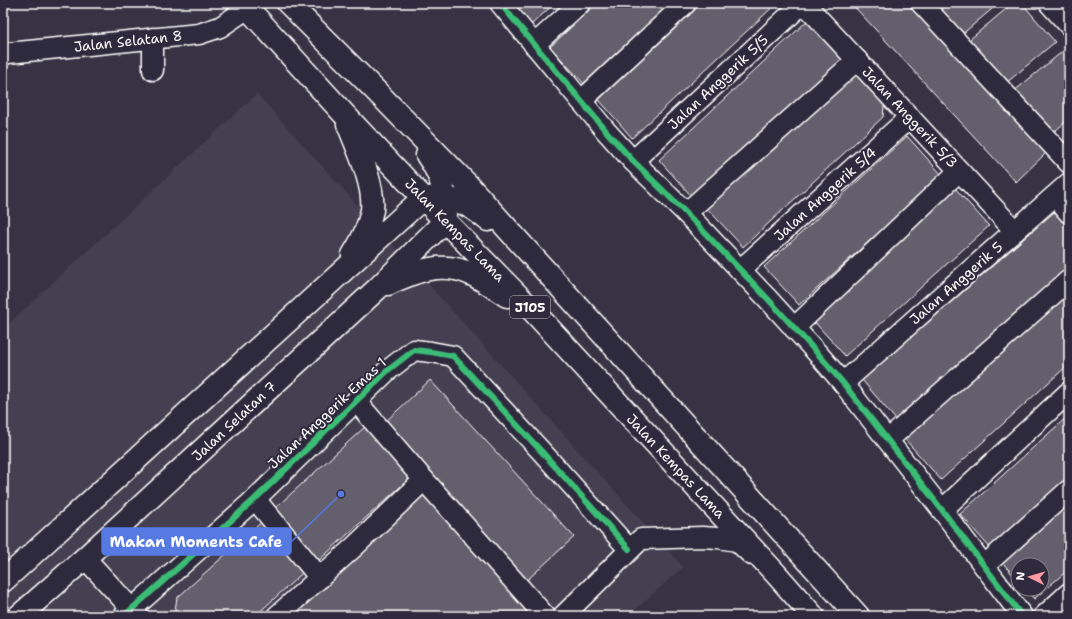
<svg xmlns="http://www.w3.org/2000/svg" width="1072" height="619" font-family="'Shantell Sans',sans-serif">
<rect width="100%" height="100%" fill="#373345"/>
<filter id="ink" filterUnits="userSpaceOnUse"><feTurbulence type="fractalNoise" baseFrequency=".025" numOctaves="2"/><feDisplacementMap in="SourceGraphic" scale="8" xChannelSelector="R" yChannelSelector="G"/><feConvolveMatrix kernelMatrix="1 2 1 2 8 2 1 2 1" color-interpolation-filters="sRGB"/></filter>
<g filter="url(#ink)">
<path fill="#444051" d="M257 94 683 567 628 616H3V329Z"/>
<g fill="#635f6d" stroke="#fff">
<path d="M511 3H555L531 25Z"/>
<path d="M597 3H679L588 88 550 47Z"/>
<path d="M692 3H777L632 138 594 94Z"/>
<path d="M851 3H908L1046 153 1016 182Z"/>
<path d="M932 3H999L960 36Z"/>
<path d="M1013 3H1022L1055 42 1005 84 969 40Z"/>
<path d="M809 19 846 59 695 200 659 160Z"/>
<path d="M1063 51 1069 58V119L1049 136 1013 92Z"/>
<path d="M858 66 885 97 883 117 743 247 705 206Z"/>
<path d="M907 136 942 175 799 305 764 267Z"/>
<path d="M954 187 989 226 845 356 810 317Z"/>
<path d="M1060 207 1069 218V272L897 421 862 380Z"/>
<path d="M1069 287V364L941 480 903 437Z"/>
<path d="M430 380 574 537 526 581 383 424Z"/>
<path d="M1069 415V481L992 550 960 514Z"/>
<path d="M366 426 411 477 317 562 272 511Z"/>
<path d="M424 492 531 612 526 616H286Z"/>
<path d="M1069 496V569L1034 599 1025 589H1042V565H1018V581L998 557Z"/>
<path d="M265 519 308 568 255 616H174L177 598Z"/>
</g>
<g fill="none" stroke-linecap="round" stroke-linejoin="round">
<g stroke="#fff" stroke-width="23">
<g id="minor">
<path d="M500 3 606 131 633 161 686 213 767 298 819 355 843 383 942 510 1022 616"/>
<path d="M804 3 1015 231"/>
<path d="M921 3 1069 163"/>
<path d="M1049 3 1069 25"/>
<path d="M153 38V70"/>
<path d="M534 45 580 3"/>
<path d="M3 55 8 53 199 34 220 27 248 8"/>
<path d="M581 101 686 3"/>
<path d="M633 161 803 3"/>
<path d="M1055 196 1069 213"/>
<path d="M686 213 857 60"/>
<path d="M740 270 910 117"/>
<path d="M794 328 959 171"/>
<path d="M843 383 1069 183"/>
<path d="M356 401 424 480"/>
<path d="M888 440 1069 280"/>
<path d="M255 499 320 578"/>
<path d="M942 510 1069 392"/>
<path d="M85 558 138 616"/>
<path d="M984 566 1069 490"/>
<path d="M124 616 255 499 387 371 414 350 431 352 453 356 542 452 629 549"/>
<path d="M277 616 354 547 424 480 545 616"/>
<path d="M563 616 641 539 702 537 718 538 737 541 752 555"/>
<path d="M1044 616 1069 593"/>
</g>
</g>
<g stroke="#fff" stroke-width="25">
<g id="major">
<path d="M243 3 344 114 445 221 534 312 777 575 813 616"/>
<path d="M288 3 375 90 467 184 858 616"/>
<path d="M348 124C357 147 375 185 372 210 369 226 362 241 353 255"/>
<path d="M388 284C416 271 443 260 473 275 485 281 496 289 507 296"/>
<path d="M3 581 423 198C430 198 436 197 443 198 460 199 475 209 488 220"/>
<path d="M19 616 85 558 377 289 445 221C445 192 444 179 427 155"/>
</g>
</g>
<use href="#minor" stroke="#2f2a3d" stroke-width="20"/>
<use href="#major" stroke="#2f2a3d" stroke-width="22"/>
<g stroke="#2f2a3d" stroke-width="8">
<g id="cycleway">
<path d="M500 3 606 131 633 161 686 213 767 298 819 355 843 383 942 510 1022 616"/>
<path d="M124 616 255 499 387 371 414 350 431 352 453 356 542 452 629 549"/>
</g>
</g>
<use href="#cycleway" stroke="#3abd76" stroke-width="6"/>
</g>
</g>
<g text-anchor="middle" dominant-baseline="central" stroke-width="4" stroke-linejoin="round" paint-order="stroke">
<rect fill="#2f2a3d" stroke="#c1bfc5" stroke-width="1" x="510" y="296" width="40" height="22" rx="3"/>
<g font-size="13" font-weight="bold" fill="#fff">
<text x="530" y="307">J105</text>
</g>
<g font-size="14" fill="#fff" stroke="#2f2a3d">
<text transform="translate(128 41) rotate(-6)">Jalan Selatan 8</text>
<text transform="translate(718 82) rotate(-43)">Jalan Anggerik 5/5</text>
<text transform="translate(910 117) rotate(47)">Jalan Anggerik 5/3</text>
<text transform="translate(825 194) rotate(-42)">Jalan Anggerik 5/4</text>
<text transform="translate(455 230) rotate(46)">Jalan Kempas Lama</text>
<text transform="translate(956 283) rotate(-41)">Jalan Anggerik 5</text>
<text transform="translate(327 413) rotate(-43)">Jalan Anggerik Emas 1</text>
<text transform="translate(234 421) rotate(-43)">Jalan Selatan 7</text>
<text transform="translate(676 466) rotate(47)">Jalan Kempas Lama</text>
</g>
</g>
<path fill="none" stroke="#567ae2" stroke-width="1.5" d="M341 494L291 542"/>
<circle fill="#567ae2" stroke="#2f2a3d" stroke-width="1.5" cx="341" cy="494" r="4"/>
<rect fill="#567ae2" stroke="#567ae2" stroke-width="1.5" x="102" y="528" width="189" height="27" rx="4"/>
<g font-size="15" text-anchor="middle" font-weight="bold" fill="#fff">
<text x="196" y="547">Makan Moments Cafe</text>
</g>
<rect width="1072" height="619" fill="none" stroke="#2f2a3d" stroke-width="16"/>
<rect x="8" y="8" width="1056" height="603" fill="none" stroke="#fff" stroke-width="1.5" filter="url(#ink)"/>
<g transform="translate(1030 577) rotate(275)"><circle r="19" fill="#2f2a3d" stroke="#827f8b"/>
<path d="M0-3L7 15L0 10L-7 15Z" fill="#ff9aa2"/>
<text y="-6" font-size="11" font-weight="bold" text-anchor="middle" fill="#ffffff">N</text>
</g>
</svg>
